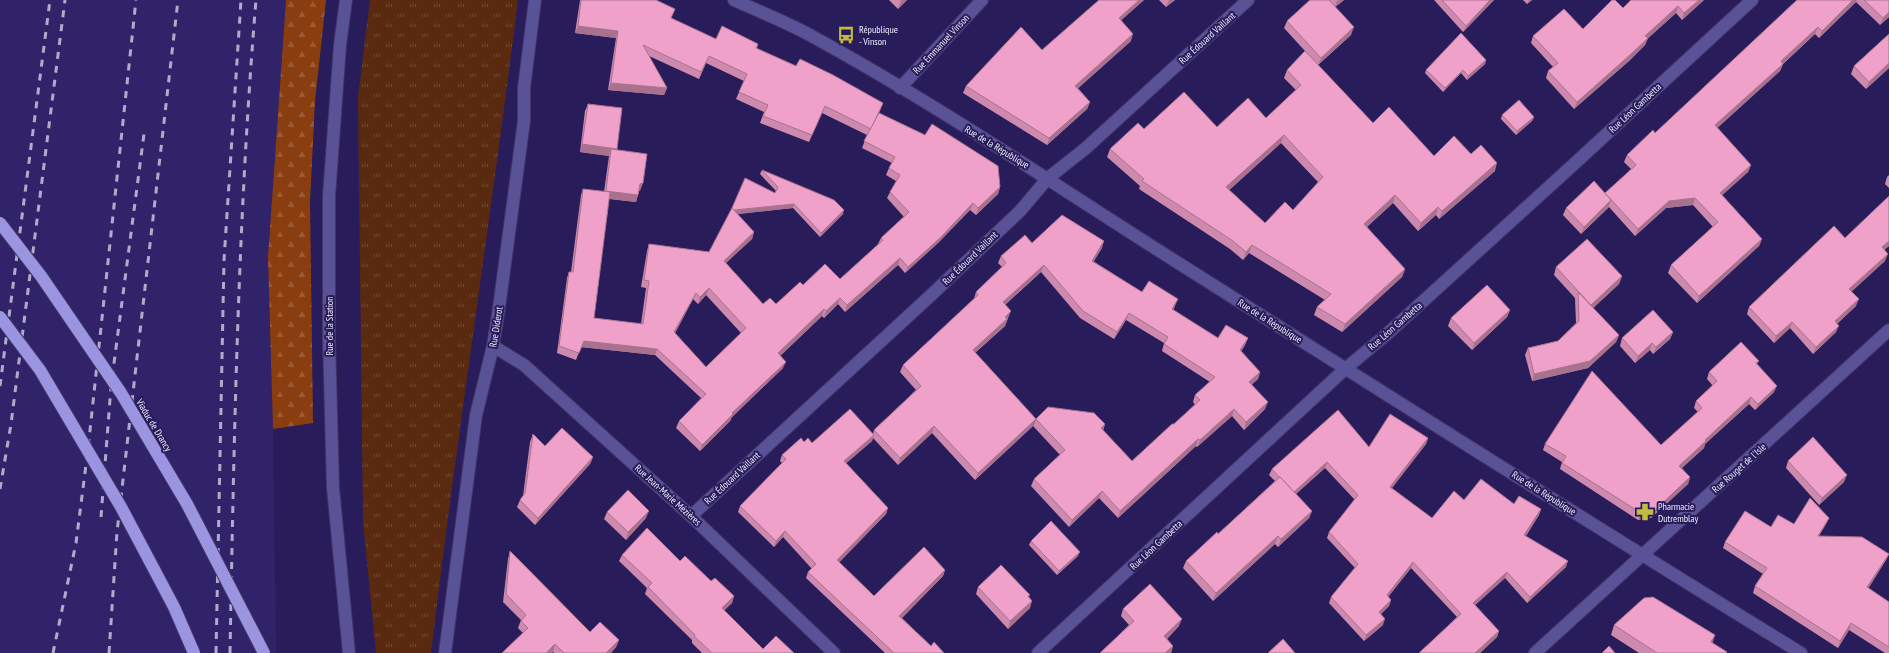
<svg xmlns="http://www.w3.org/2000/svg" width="1889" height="653" font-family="'PT Sans Narrow',sans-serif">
<defs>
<pattern id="grass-tufts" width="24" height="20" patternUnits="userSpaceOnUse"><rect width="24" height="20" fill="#592a10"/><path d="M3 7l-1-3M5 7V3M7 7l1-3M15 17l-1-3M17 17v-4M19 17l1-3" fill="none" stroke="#714934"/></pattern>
<pattern id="forest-firs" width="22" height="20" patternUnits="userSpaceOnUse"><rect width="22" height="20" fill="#8a3e10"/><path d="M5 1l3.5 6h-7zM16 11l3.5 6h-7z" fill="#9b5a34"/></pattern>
</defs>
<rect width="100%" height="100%" fill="#291c5a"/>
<path fill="#312369" d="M0 0H286L268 257 273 429 276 653H0Z"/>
<path fill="url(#grass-tufts)" d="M370 0H518C491 218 457 435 431 653H376L363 522 358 97Z"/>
<path fill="url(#forest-firs)" d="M286 0H326L315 101 310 201 313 423 273 429 268 257Z"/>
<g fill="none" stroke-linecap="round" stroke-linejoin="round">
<g stroke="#443468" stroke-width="14">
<g id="minor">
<path d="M346 0 340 45 329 196V338L333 488 349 653"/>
<path d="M734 0C758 11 784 21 808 34 933 102 1052 183 1172 259 1381 391 1590 524 1801 653"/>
<path d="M900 88 982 0"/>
<path d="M493 346 524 365 691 516 834 653"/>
<path d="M691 516 929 297 1020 211 1048 178 1086 148 1248 0"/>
<path d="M445 653 476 415 493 346 499 308 524 121V88L535 0"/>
<path d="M1038 653 1345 369 1387 334 1573 165 1752 0"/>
<path d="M1535 653 1889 330"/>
</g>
</g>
<use href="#minor" stroke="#5a5296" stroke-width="12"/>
<g stroke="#afabc9" stroke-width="3" stroke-dasharray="7 7" stroke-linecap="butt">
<path d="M0 386 50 0"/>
<path d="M0 489 11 424 65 0"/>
<path d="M101 517 111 386 144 134"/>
<path d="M53 653 76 543 88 449 136 0"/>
<path d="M109 653 117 532 178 0"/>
<path d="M216 653 224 260 241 0"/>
<path d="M230 653C234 435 238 217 256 0"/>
</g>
<g stroke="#443468" stroke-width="14" stroke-linecap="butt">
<g id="highway-bridge">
<path d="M0 223 41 276 121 393 187 504 264 653"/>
<path d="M0 317 40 370 121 507 174 607 194 653"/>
</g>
</g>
<use href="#highway-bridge" stroke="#9a94e1" stroke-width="12"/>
</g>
<g fill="#ce8aae" fill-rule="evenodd">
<path d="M580 0H656L671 18 716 39 758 44 757 49 883 103 879 113 1000 187 998 194 976 215 970 210 938 243 905 273 898 265 845 312 838 304 824 318 822 316 780 356 783 368 732 417 730 421 700 451 676 428 679 421 701 398 655 355 581 347 576 360 557 353 567 278 569 272H571L581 195 583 189 604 192 609 156 580 152 585 111 588 104 617 149V150L640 191H639L636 202 609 199 594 318 641 324 646 288 641 287 647 251 649 244 709 252 732 208 775 193 776 191 760 174 762 170 843 214 820 237 793 208 737 214 754 232 752 239 726 263 763 304H776L803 285 840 279 879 245 878 244 881 238 904 217 887 198 890 192 896 181 886 175 889 168 892 163 862 148 867 135 822 113 809 142 760 123 764 112 736 99 744 81 706 63 699 79 649 56 667 88 664 95 608 90 616 38 575 33ZM706 295 741 333 706 367 675 333 693 299 698 304Z"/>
<path d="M889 0H907L898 9Z"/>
<path d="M1099 0H1144L1121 20 1131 41 1078 88 1090 102 1087 109 1047 145 963 93 966 86 1042 50Z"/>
<path d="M1159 0H1175L1166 7Z"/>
<path d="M1310 0H1344L1335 7 1351 35 1318 65 1373 123 1434 156 1471 154 1495 171 1439 219 1436 215 1418 231 1393 203 1367 227 1405 269 1402 277 1342 332 1314 315 1317 307 1325 300 1249 253 1243 260 1230 249 1139 189 1140 186 1107 157 1110 149 1144 129 1217 127 1266 118 1296 90 1284 78 1287 70 1305 51 1284 28 1287 21ZM1281 143 1318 182 1293 210 1265 223 1229 190Z"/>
<path d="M1434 0H1494L1463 32Z"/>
<path d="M1523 0H1532L1527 4Z"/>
<path d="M1631 0H1704L1682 20 1676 13 1648 38 1645 45 1629 61 1574 109 1546 78 1548 71 1553 67 1531 43 1533 36 1583 29 1623 8Z"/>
<path d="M1797 0H1889V17L1880 25 1856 2 1819 38 1815 34 1783 64 1780 71 1717 128 1751 165 1748 172 1722 195 1762 239 1759 246 1697 303 1668 273 1671 265 1713 227 1693 205 1666 208 1635 236 1609 207 1581 234 1563 215 1566 208 1605 194 1631 169 1624 162 1627 155 1655 133Z"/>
<path d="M1889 34V68L1866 89 1851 74 1854 66Z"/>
<path d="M1486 60 1485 64 1467 80 1461 73 1443 92 1425 73 1426 70Z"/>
<path d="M1502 115 1534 117 1532 121 1516 135 1501 119Z"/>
<path d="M1889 175V188L1885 184 1887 177Z"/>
<path d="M1889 196V246L1884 250 1885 261 1851 291 1856 306 1837 324 1836 332 1813 354 1790 328 1774 343 1747 314 1749 307 1845 238Z"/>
<path d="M1032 243 1102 248 1093 261 1142 292 1175 306 1173 310 1218 338H1248L1245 345 1241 351 1260 372 1258 379 1252 384 1265 409 1244 430 1232 416 1197 447 1196 446 1118 518 1099 498 1069 527 1031 486 1034 479 1060 455 1033 426 1036 419 1105 424 1103 430 1132 461 1195 405 1193 402 1195 395 1210 382 1162 351 1164 343 1126 320 1114 339 1080 318 1041 272 1005 305 1008 318 1005 326 975 353 1033 426 975 480 932 433 898 465 873 438 872 441 846 463 888 508 886 514 839 562 874 596 945 570 943 576 902 618 931 646 944 653H885L806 578 808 572 812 569 783 537 774 547 738 512 740 506 782 463 780 461 782 455 804 442 812 443 873 434 874 430 916 390 900 372 903 365 974 299 976 292 1002 267 998 263 1001 256Z"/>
<path d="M1556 267 1622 276 1619 284 1593 308 1619 335 1616 342 1588 368 1532 381 1525 355 1528 348 1558 341 1576 323 1575 298 1554 275Z"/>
<path d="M1510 310 1507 317 1472 350 1448 326 1451 318Z"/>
<path d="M1673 332 1670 339 1653 354 1650 350 1635 363 1620 346 1622 338Z"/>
<path d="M1759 361 1757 364 1774 392 1755 410 1749 404 1705 444 1704 448 1682 468 1690 477 1688 484 1651 518 1638 520 1560 469 1562 462 1543 450 1545 444 1661 445 1698 412 1694 408 1696 401 1713 386 1707 379 1709 372Z"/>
<path d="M533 434 545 446 593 457 590 464 535 525 517 507 520 500 523 496 530 442Z"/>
<path d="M1428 438 1426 444 1392 488 1432 518 1464 500 1514 504 1541 509 1539 515 1526 536 1566 567 1527 603 1505 578 1475 605 1499 631 1497 637 1480 653H1419L1457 617 1411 568 1388 597 1391 600 1389 606 1381 614 1383 625 1364 641 1329 603 1331 597 1355 568 1327 538 1329 532 1355 500 1325 468 1296 494 1312 511 1309 518 1278 547 1275 544 1213 601 1183 568 1186 561 1218 534 1275 481 1269 475 1272 469 1369 447Z"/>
<path d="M1788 461 1844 482 1819 505 1786 468Z"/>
<path d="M607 512 646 518 626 540 604 519Z"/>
<path d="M1829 518 1826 524 1819 536 1889 554 1886 560 1868 588 1889 602V653H1885L1849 630 1838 648 1753 593 1755 586 1763 574 1723 548 1725 542 1771 527 1794 524Z"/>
<path d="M1031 541 1078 556 1057 575 1029 545Z"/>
<path d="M510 551 590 632 619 640 616 647 611 653H554L553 652 551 653H502L523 633 518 628 521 620 503 602 508 559Z"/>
<path d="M622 555 680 561 734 596 732 603 724 610 763 649 794 653H702L692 643V640L645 594 647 588 619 561Z"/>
<path d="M978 587 1029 597 1030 608 1008 629 976 594Z"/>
<path d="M1123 609 1179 626 1167 639 1173 646 1171 653H1100L1129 625 1121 616Z"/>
<path d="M1614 625 1713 643 1726 653H1639L1611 635Z"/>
</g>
<g fill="#a8718d">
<path d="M901 0H907L898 9Z"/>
<path d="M1139 0H1144L1116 25 1119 18Z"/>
<path d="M1169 0H1175L1166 7Z"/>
<path d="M1338 0H1344L1334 8 1337 1Z"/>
<path d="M1490 0H1494L1463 32 1466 26Z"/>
<path d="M1529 0H1532L1527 4Z"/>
<path d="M1699 0H1704L1682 20 1684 13Z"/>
<path d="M1853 0H1857L1856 2 1819 38 1822 31Z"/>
<path d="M1678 6 1676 13 1643 43 1645 36Z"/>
<path d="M1889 12V17L1880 25 1883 18Z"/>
<path d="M578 26 618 31 616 38 575 33Z"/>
<path d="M1354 27 1351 35 1318 65 1321 58Z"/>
<path d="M1818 27 1815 34 1783 64 1780 71 1712 133 1715 125 1781 61Z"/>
<path d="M1133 34 1131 41 1073 93 1075 86Z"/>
<path d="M1648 38 1645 45 1629 61 1574 109 1577 102Z"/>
<path d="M709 56 706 63 699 79 701 72Z"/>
<path d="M1486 60 1485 64 1467 80 1468 76Z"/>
<path d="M1889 63V68L1866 89 1869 82Z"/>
<path d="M1463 70 1461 73 1443 92 1445 88Z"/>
<path d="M611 83 667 88 664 95 608 90Z"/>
<path d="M1090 102 1087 109 1047 145 1049 138Z"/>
<path d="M1534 117 1532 121 1516 135 1517 131Z"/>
<path d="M1284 135 1281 143 1224 195 1226 187Z"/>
<path d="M582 144 617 149 615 156 611 149 609 156 580 152Z"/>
<path d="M1497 163 1495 171 1439 219 1442 211Z"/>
<path d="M1751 165 1748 172 1717 200 1720 193Z"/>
<path d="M643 183 640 191H637L640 184Z"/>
<path d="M1000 187 998 194 976 215 978 208Z"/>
<path d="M606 191 638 195 636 202 603 198Z"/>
<path d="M1395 195 1393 203 1361 232 1364 224Z"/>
<path d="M1695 198 1693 205 1666 208 1635 236 1638 229 1669 201Z"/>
<path d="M1611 200 1608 208 1581 234 1584 227Z"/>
<path d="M973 203 970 210 938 243 905 273 908 267Z"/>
<path d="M794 204 793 208 730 215 731 211Z"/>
<path d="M1438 207 1436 215 1418 231 1421 223Z"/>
<path d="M844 210 843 214 820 237 821 233Z"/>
<path d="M754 232 752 239 721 267 724 261Z"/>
<path d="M1762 239 1759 246 1697 303 1699 296Z"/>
<path d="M1104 241 1102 248 1090 268 1092 261Z"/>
<path d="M1889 241V246L1879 254 1882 247Z"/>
<path d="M1252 245 1249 253 1243 260 1246 252Z"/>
<path d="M1888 254 1885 261 1847 296 1849 289Z"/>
<path d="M900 258 898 265 845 312 847 305Z"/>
<path d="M1044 265 1041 272 1000 309 1003 302Z"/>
<path d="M1405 269 1402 277 1342 332 1345 324Z"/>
<path d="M1622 276 1619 284 1588 313 1591 305Z"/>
<path d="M709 288 706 295 698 304 700 297Z"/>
<path d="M696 293 693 299 672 339 674 332Z"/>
<path d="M840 298 838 304 824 318 826 311Z"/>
<path d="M1178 299 1175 306 1169 316 1172 309Z"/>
<path d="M1859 299 1856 306 1832 328 1835 321Z"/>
<path d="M824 309 822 316 776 360 778 353Z"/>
<path d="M1510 310 1507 317 1472 350 1474 343Z"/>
<path d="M1011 311 1005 326 970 357 973 350Z"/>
<path d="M1129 313 1126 320 1114 339 1117 332Z"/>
<path d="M1792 322 1790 328 1774 343 1776 336Z"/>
<path d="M1839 326 1836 332 1813 354 1816 347Z"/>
<path d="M1673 332 1670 339 1653 354 1656 347Z"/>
<path d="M1619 335 1616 342 1588 368 1532 381 1534 374Z"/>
<path d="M1248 338 1245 345 1238 357 1240 350Z"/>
<path d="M584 341 657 349 655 355 581 347 576 360Z"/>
<path d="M1652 343 1650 350 1635 363 1638 356Z"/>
<path d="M786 362 783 368 732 417 730 421 700 451 702 445 732 413Z"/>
<path d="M1260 372 1258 379 1247 389 1249 382Z"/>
<path d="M1777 386 1774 392 1755 410 1758 404Z"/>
<path d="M1751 397 1749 404 1705 444 1704 448 1677 472 1679 466 1705 440Z"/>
<path d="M1268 402 1265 409 1244 430 1246 422Z"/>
<path d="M1234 409 1232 416 1197 447 1200 440Z"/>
<path d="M1036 419 1033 426 975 480 978 473Z"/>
<path d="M1105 424 1103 431 1101 428Z"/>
<path d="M934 426 932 433 898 465 900 458Z"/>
<path d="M874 435 872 441 842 467 844 461Z"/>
<path d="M1428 438 1426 444 1388 493 1390 487Z"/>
<path d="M1198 439 1196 446 1118 518 1120 511Z"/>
<path d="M593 457 590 464 535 525 538 518Z"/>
<path d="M1327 462 1325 468 1291 498 1293 492Z"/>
<path d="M1847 475 1844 482 1819 505 1822 498Z"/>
<path d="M1690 477 1688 484 1651 518 1638 520 1641 513Z"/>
<path d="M1102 491 1099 498 1069 527 1072 520Z"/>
<path d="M888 508 886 514 835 567 837 560Z"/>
<path d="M1541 509 1539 515 1522 541 1524 535Z"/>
<path d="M649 511 646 518 626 540 628 532Z"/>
<path d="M1312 511 1309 518 1278 547 1281 539Z"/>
<path d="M1829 518 1826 524 1815 542 1818 536Z"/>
<path d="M785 531 783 537 774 547 776 541Z"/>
<path d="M1278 536 1275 544 1213 601 1216 593Z"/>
<path d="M1080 552 1078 556 1057 575 1059 571Z"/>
<path d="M1889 554 1886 560 1865 594 1867 587Z"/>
<path d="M1568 561 1566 567 1527 603 1530 597Z"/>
<path d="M1413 562 1411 568 1385 601 1387 595Z"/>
<path d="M945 570 943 576 897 623 899 616Z"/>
<path d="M1507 572 1505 578 1471 609 1473 603Z"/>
<path d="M734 596 732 603 720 615 722 608Z"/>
<path d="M1391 600 1389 606 1377 618 1379 612Z"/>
<path d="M1032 601 1030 608 1008 629 1010 621Z"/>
<path d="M1182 619 1179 626 1162 643 1164 636Z"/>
<path d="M1385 619 1383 625 1364 641 1366 635Z"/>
<path d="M1851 623 1849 630 1838 648 1840 641Z"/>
<path d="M1499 631 1497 637 1480 653H1475Z"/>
<path d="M1715 635 1712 645 1711 642Z"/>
<path d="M619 640 616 647 611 653H606Z"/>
<path d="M555 644 553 652 551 653H546Z"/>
<path d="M1173 646 1171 653H1165Z"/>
</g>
<g fill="#f0a1ca" stroke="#a8718d" fill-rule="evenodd">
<path d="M581 0H656L675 9 671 18 716 39 722 26 758 44 756 48 796 66 800 59 833 75 883 103 871 129 825 106 812 135 763 116 768 105 739 92 747 74 709 56 701 72 643 45 667 88 611 83 618 31 578 26Z"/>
<path d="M1099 0H1139L1119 18 1133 34 1075 86 1090 102 1049 138 966 86 1021 27 1042 50Z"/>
<path d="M1310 0H1329L1354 27 1321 58 1287 21Z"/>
<path d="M1442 0H1490L1466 26Z"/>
<path d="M1612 0H1615L1623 8 1631 0H1699L1684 13 1678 6 1645 36 1648 38 1631 54 1577 102 1548 71 1558 63 1533 36 1564 9 1583 29Z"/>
<path d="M1797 0H1853L1822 31 1818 27 1781 61 1783 64 1715 125 1751 165 1720 193 1762 239 1699 296 1671 265 1718 222 1695 198 1669 201 1638 229 1605 193 1636 165 1627 155 1653 130 1655 133Z"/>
<path d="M1864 0H1889V12L1883 18Z"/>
<path d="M1461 33 1486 60 1468 76 1463 70 1445 88 1426 70Z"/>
<path d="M1889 34V63L1869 82 1854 66Z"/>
<path d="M1305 51 1373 123 1389 107 1434 156 1454 136 1471 154 1481 145 1497 163 1442 211 1438 207 1421 223 1395 195 1364 224 1405 269 1345 324 1317 307 1331 294 1252 245 1246 252 1233 241 1142 181 1144 179 1110 149 1138 123 1144 129 1184 92 1217 127 1248 98 1266 118 1301 85 1287 70ZM1284 135 1323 177 1293 210 1285 202 1265 223 1226 187Z"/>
<path d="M1519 100 1534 117 1517 131 1502 115Z"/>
<path d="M588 104 622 108 617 149 582 144Z"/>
<path d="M879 113 925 135 932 124 998 166 1000 187 978 208 973 203 941 237 908 267 900 258 847 305 840 298 826 311 824 309 778 353 786 362 732 413 733 414 702 445 679 421 706 394 657 349 584 341 579 353 559 346 569 272H573L583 189 610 192 594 318 643 324 649 281 644 280 649 244 709 252 732 208 754 232 724 261 763 304 770 298 776 304 800 282 803 285 825 264 840 279 883 240 881 238 909 212 890 192 900 175 889 168 895 157 864 141ZM709 288 746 328 706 367 674 332 696 293 700 297Z"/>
<path d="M611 149 647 154 643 183 640 184 638 195 606 191Z"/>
<path d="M762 170 834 200 844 210 821 233 794 204 734 210 732 208 745 178 775 193 778 187Z"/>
<path d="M1594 181 1611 200 1584 227 1566 208Z"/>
<path d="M1889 196V241L1882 247 1888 254 1849 289 1859 299 1835 321 1839 326 1816 347 1792 322 1776 336 1749 307 1834 226 1845 238Z"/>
<path d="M1062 215 1104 241 1092 261 1142 292 1149 281 1178 299 1172 309 1218 338 1226 325 1248 338 1240 350 1260 372 1249 382 1268 402 1246 422 1234 409 1200 440 1198 439 1120 511 1102 491 1072 520 1034 479 1065 450 1036 419 1048 407 1094 413 1105 424 1101 428 1132 461 1172 424H1174L1200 400 1195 395 1215 377 1164 344 1168 337 1129 313 1117 332 1083 311 1044 265 1003 302 1011 311 1005 317 1007 319 973 350 1036 419 978 473 934 426 900 458 874 430 921 386 903 365 978 295 976 292 1006 263 1001 256 1025 235 1032 243Z"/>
<path d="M1587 239 1622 276 1591 305 1556 267Z"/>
<path d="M1487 285 1510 310 1474 343 1451 318Z"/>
<path d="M1578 292 1619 335 1590 361 1534 374 1528 348 1558 341 1579 321Z"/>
<path d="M1653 310 1673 332 1656 347 1652 343 1638 356 1622 338Z"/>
<path d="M1741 342 1759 361 1756 363 1777 386 1758 404 1751 397 1705 440 1706 441 1679 466 1690 477 1654 511 1641 513 1562 463 1566 456 1545 444 1592 371 1661 445 1702 408 1696 401 1717 381 1709 372Z"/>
<path d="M850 409 874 435 844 461 888 508 837 560 874 596 924 547 945 570 899 616 931 646 934 642 944 653H894L808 572 816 564 785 531 776 541 740 506 786 459 782 455 801 438 804 442 808 438 812 443Z"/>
<path d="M1338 410 1369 447 1390 414 1428 438 1390 487 1432 518 1454 491 1464 500 1481 479 1514 504 1519 496 1541 509 1524 535 1568 561 1530 597 1507 572 1473 603 1499 631 1475 653H1419L1461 614 1413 562 1387 595 1391 600 1379 612 1385 619 1366 635 1331 597 1358 564 1329 532 1358 495 1327 462 1294 492 1280 477H1279L1272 469Z"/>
<path d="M562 428 593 457 538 518 520 500 525 493 533 434 545 446Z"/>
<path d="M1813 437 1847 475 1822 498 1788 461Z"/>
<path d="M1280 477 1312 511 1281 539 1278 536 1216 593 1186 561 1217 532 1218 534Z"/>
<path d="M628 490 649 511 628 532 607 512Z"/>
<path d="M1810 498 1829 518 1818 536 1862 537 1889 554 1867 587 1889 602V647L1851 623 1840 641 1755 586 1767 568 1725 542 1745 511 1771 527 1778 515 1794 524Z"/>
<path d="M1051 521 1080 552 1059 571 1031 541Z"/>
<path d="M647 528 680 561 685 556 711 581 715 578 734 596 722 608 763 649 776 636 794 653H712L694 636 695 635 648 587 652 583 622 555Z"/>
<path d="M510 551 590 632 600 622 619 640 606 653H564L555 644 546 653H502L528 628 521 621 526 615 506 594Z"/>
<path d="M1001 565 1030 595 1028 596 1032 601 1010 621 978 587Z"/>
<path d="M1150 584 1182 619 1164 636 1173 646 1165 653H1100L1134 621 1123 609Z"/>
<path d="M1653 597 1715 635 1711 642 1727 652 1726 653H1657L1614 625 1644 598Z"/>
<path d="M1283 639 1295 653H1268Z"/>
<path d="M1609 646 1615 653H1602Z"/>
</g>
<defs>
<g id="bus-bare" transform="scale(1.38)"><path d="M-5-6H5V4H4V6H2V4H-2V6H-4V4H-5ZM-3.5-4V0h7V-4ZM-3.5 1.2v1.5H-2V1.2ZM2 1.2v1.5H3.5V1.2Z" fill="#c2bd3f" stroke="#291c5a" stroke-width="2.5" paint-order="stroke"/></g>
<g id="pharmacy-bare" transform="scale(1.38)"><path d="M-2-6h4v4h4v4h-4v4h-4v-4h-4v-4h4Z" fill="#c2bd3f" stroke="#291c5a" stroke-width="2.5" paint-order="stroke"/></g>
</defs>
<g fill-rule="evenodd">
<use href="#bus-bare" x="846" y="35"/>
<use href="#pharmacy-bare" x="1645" y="512"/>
</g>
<g text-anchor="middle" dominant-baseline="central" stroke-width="4" stroke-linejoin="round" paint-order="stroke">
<g font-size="10" fill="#ececfc" stroke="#291c5a" text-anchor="start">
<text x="859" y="29">République<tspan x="859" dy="12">- Vinson</tspan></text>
<text x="1658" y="506">Pharmacie<tspan x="1658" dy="12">Dutremblay</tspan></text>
</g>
<g font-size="10" fill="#ececfc" stroke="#291c5a">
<text transform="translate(1207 38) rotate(-42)">Rue Édouard Vaillant</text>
<text transform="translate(941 44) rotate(-47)">Rue Emmanuel Vinson</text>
<text transform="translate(1635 108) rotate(-43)">Rue Léon Gambetta</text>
<text transform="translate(997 147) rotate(31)">Rue de la République</text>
<text transform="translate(970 258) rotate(-44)">Rue Édouard Vaillant</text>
<text transform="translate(1270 321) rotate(32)">Rue de la République</text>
<text transform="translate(329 326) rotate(-90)">Rue de la Station</text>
<text transform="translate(1395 326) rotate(-41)">Rue Léon Gambetta</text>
<text transform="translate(496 327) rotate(-81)">Rue Diderot</text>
<text transform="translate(154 425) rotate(59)">Viaduc de Drancy</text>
<text transform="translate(1739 468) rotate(-42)">Rue Rouget de l'Isle</text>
<text transform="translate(732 478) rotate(-43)">Rue Édouard Vaillant</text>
<text transform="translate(1544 493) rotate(32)">Rue de la République</text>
<text transform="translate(668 495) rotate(42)">Rue Jean-Marie Mézières</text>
<text transform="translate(1156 545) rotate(-43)">Rue Léon Gambetta</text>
</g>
</g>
</svg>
